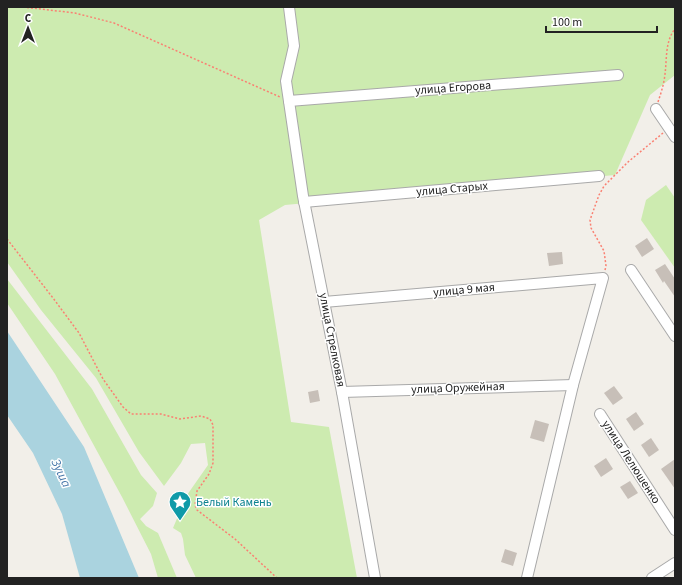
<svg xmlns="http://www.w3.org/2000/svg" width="682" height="585" font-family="'Source Sans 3',sans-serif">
<rect width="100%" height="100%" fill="#f2efe9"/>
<g fill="#cdebb0">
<path d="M7 7H675V75L650 95 615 175 285 205 259 220 291 422 329 427 357 578H196L185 555 183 539 181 533 173 528 187 495 208 465 205 443 191 444 181 463 164 486 139 452 96 378 41 310 7 262Z"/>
<path d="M666 185 675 198V268L641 220 646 200Z"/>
<path d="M7 279 92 389 141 475 157 493 153 506 140 519 146 526 158 533 177 578H158L151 554 122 497 55 374 7 303Z"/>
</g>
<path fill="#aad3df" d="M7 331 84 447 139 578H80L62 514 33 453 7 415Z"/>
<g fill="#c7bfb8">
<path d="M647 238 654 249 642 257 635 246Z"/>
<path d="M562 252 563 264 549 266 547 253Z"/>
<path d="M665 264 675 279V297L664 281 663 283 655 270Z"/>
<path d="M614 386 623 398 613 405 604 393Z"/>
<path d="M318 390 320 401 310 403 308 392Z"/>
<path d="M636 412 644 424 634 431 626 419Z"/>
<path d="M535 420 549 424 544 442 530 438Z"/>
<path d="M651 438 659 450 649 457 641 445Z"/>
<path d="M606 458 613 469 601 477 594 466Z"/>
<path d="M675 459V489L661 469Z"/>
<path d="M630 481 638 493 628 499 620 487Z"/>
<path d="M505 549 517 553 513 566 501 562Z"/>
</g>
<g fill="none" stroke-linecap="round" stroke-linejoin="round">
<g stroke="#a9a9a9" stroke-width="12">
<g id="minor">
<path d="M289 7 294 46 286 81 303 196 342 392 375 578"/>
<path d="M289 101 618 75"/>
<path d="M656 109 675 137"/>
<path d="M304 202 599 176"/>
<path d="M631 270 675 336"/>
<path d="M324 302 603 278 573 385 527 578"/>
<path d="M342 392 573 385"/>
<path d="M600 414 675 530"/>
<path d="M652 578 675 563"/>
</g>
</g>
<g stroke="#fa8072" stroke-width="1.5" stroke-dasharray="2 2" stroke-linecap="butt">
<path d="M23 7 75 13 114 23 280 97"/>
<path d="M658 102C661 93 664 84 665 74 667 59 665 41 675 29"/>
<path d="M7 239 53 298 79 333 103 379 123 407 131 414H161L180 419 201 416 210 419 213 425V463L209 474 197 491 195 505 197 510 235 539 277 578"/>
<path d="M605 270 606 266 604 251 591 228 590 220 599 195 604 186 628 162 663 133"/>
</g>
<use href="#minor" stroke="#fff" stroke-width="10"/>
</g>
<defs>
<g id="sight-pin" transform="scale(1.15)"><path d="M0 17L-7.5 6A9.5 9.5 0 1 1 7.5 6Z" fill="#0f9aa8" stroke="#fff"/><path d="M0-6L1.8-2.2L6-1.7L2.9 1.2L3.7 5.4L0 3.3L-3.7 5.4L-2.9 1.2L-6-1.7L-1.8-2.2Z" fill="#fff"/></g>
</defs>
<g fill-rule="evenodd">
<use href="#sight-pin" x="180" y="502"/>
</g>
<g text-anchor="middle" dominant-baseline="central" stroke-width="3" stroke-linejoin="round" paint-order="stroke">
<g font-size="12" fill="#222" stroke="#fff">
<text transform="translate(453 88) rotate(-4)">улица Егорова</text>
<text transform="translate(452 189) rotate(-5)">улица Старых</text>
<text transform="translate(464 290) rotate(-5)">улица 9 мая</text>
<text transform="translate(332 340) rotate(79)">улица Стрелковая</text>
<text transform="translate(458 388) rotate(-2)">улица Оружейная</text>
<text transform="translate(631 462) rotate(57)">улица Лелюшенко</text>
</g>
<g font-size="12" fill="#0d838f" stroke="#fff" text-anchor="start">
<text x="196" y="502">Белый Камень</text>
</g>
<g font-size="13" font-style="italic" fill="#4a7aab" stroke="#fff">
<text transform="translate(61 473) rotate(65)">Зуша</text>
</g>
</g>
<rect width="682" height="585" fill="none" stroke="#222222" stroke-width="16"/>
<g transform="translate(28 28)" stroke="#ffffff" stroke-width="3" paint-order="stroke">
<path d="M0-3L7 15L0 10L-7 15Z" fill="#222222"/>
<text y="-6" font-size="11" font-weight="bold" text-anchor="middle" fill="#222222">С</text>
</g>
<path d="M546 26v6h111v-6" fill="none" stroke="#222222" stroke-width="2"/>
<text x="552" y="26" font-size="12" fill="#222222" stroke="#ffffff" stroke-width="3" paint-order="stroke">100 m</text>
</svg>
